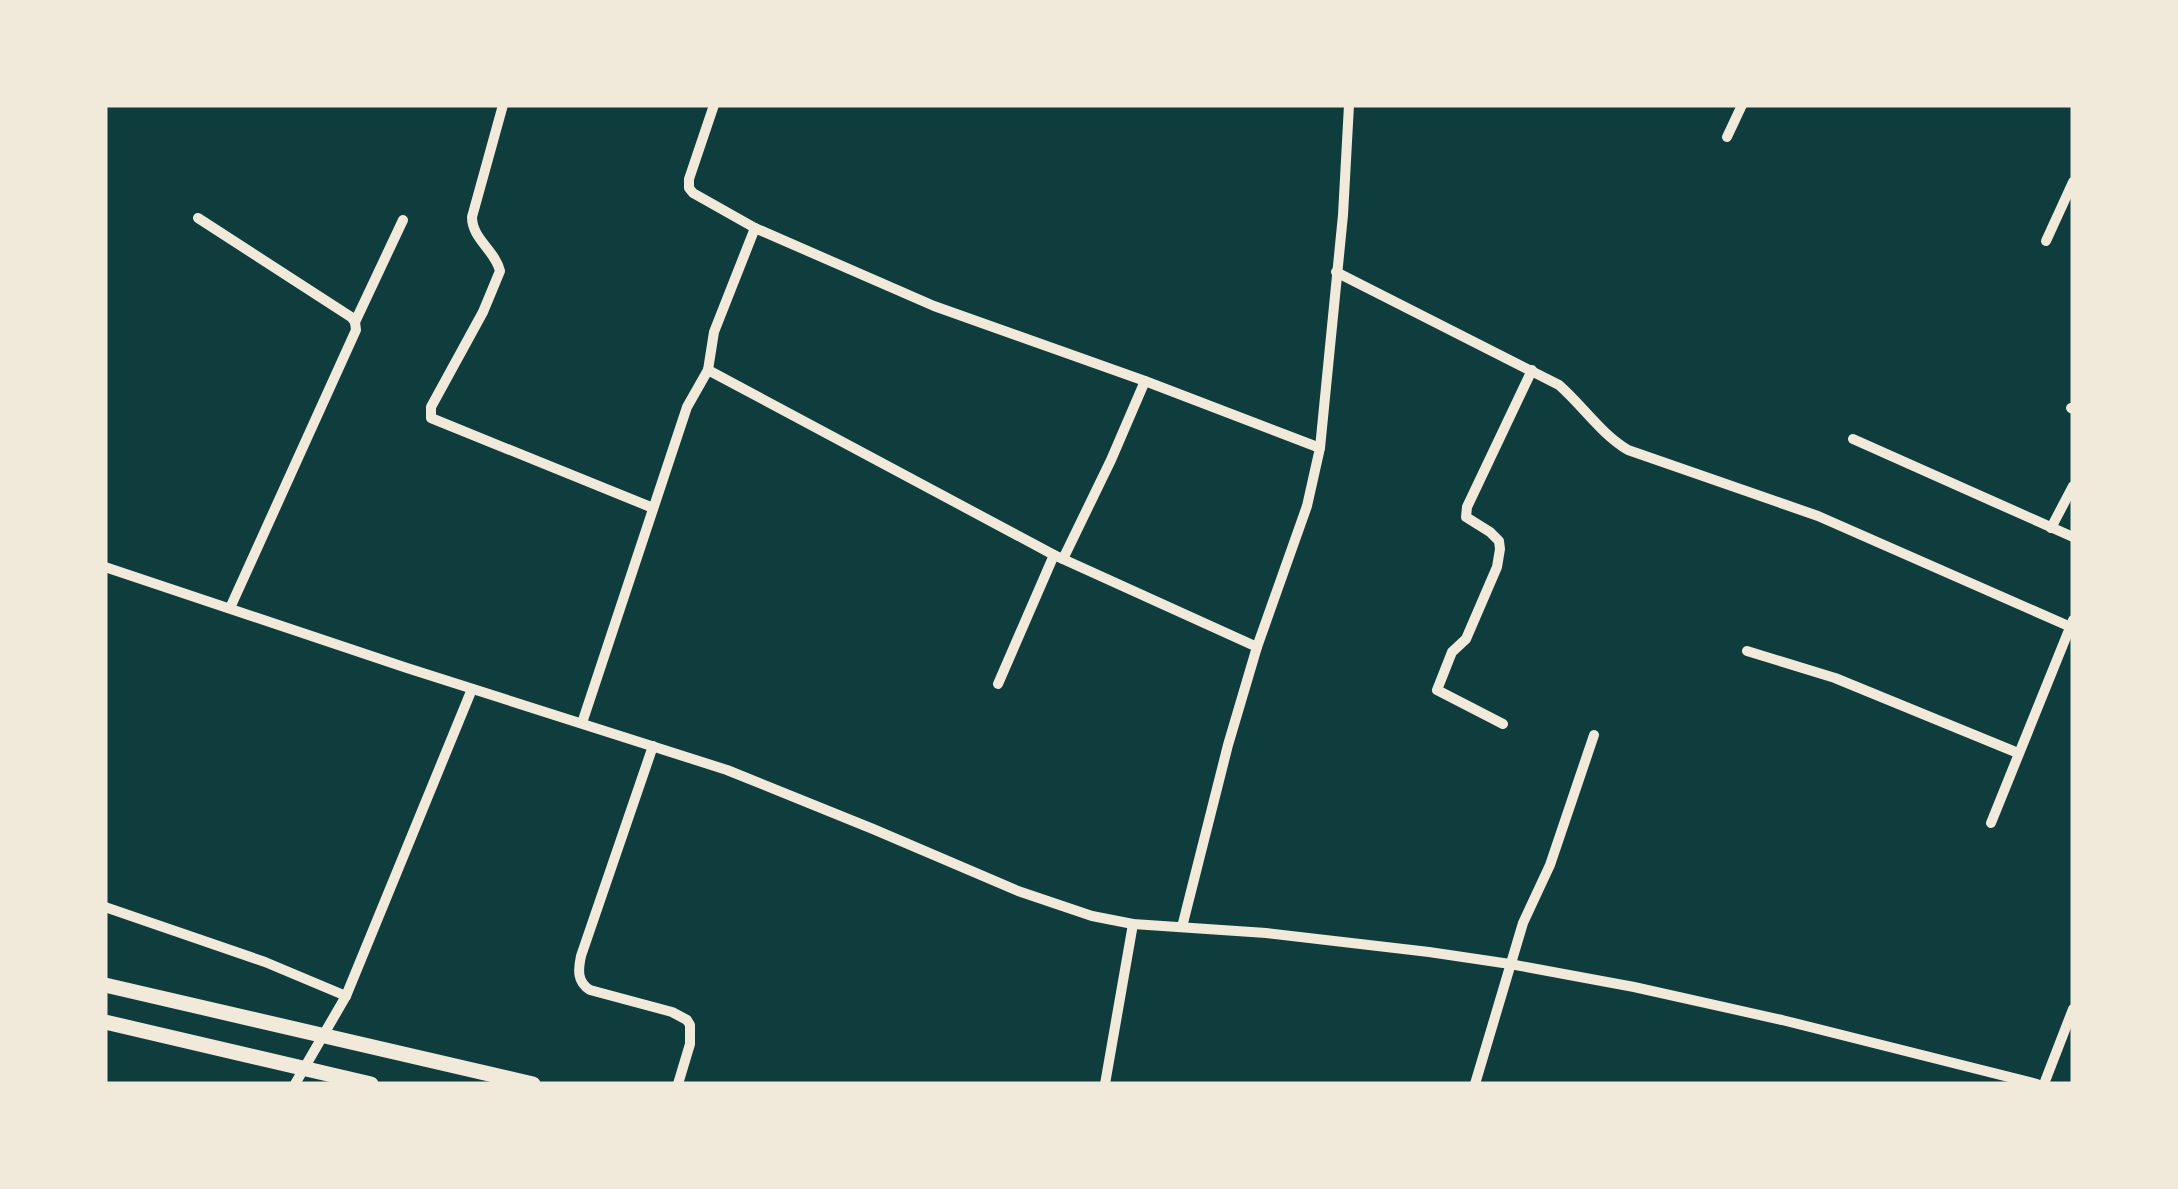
<svg xmlns="http://www.w3.org/2000/svg" width="2178" height="1189" font-family="Inter,sans-serif">
<rect width="100%" height="100%" fill="#0f3d3e"/>
<g fill="none" stroke-linecap="round" stroke-linejoin="round">
<g stroke="#f1e9da" stroke-width="10">
<path d="M503 105 472 217C472 239 495 250 500 271L483 312 431 407V418L653 508"/>
<path d="M714 105 689 179V188L693 193 755 228 934 306 1145 381 1320 448"/>
<path d="M1727 137 1742 105"/>
<path d="M198 218 351 317 355 322 356 330 230 608"/>
<path d="M2046 241 2073 182"/>
<path d="M1336 272 1559 385C1583 406 1601 434 1628 450L1818 516 2073 628"/>
<path d="M355 322 403 220"/>
<path d="M708 370 714 332 755 228"/>
<path d="M2071 408 2073 409"/>
<path d="M1853 439 2073 537"/>
<path d="M2051 528 2073 486"/>
<path d="M1063 559 1111 460 1145 381"/>
<path d="M105 567 407 668 727 770 873 829 1018 891 1092 916 1133 924 1266 933 1429 952 1510 964 1634 987 1782 1020 2037 1084"/>
<path d="M1747 651 1835 678 2018 753"/>
<path d="M998 684 1054 555"/>
<path d="M582 723 687 407 708 370 1054 555 1257 647"/>
<path d="M1503 724 1437 690 1452 652 1466 639 1497 567 1500 549 1499 541 1490 532 1466 517 1467 507 1532 370"/>
<path d="M653 746 581 956C578 970 577 982 590 990L672 1012 687 1020 690 1025V1044L678 1084"/>
<path d="M1991 823 2073 620"/>
<path d="M105 907 265 962 346 996"/>
<path d="M1182 927 1228 745 1257 647 1307 506 1320 448 1343 215 1349 105"/>
<path d="M295 1084 346 996 472 689"/>
<path d="M1105 1084 1133 924"/>
<path d="M1475 1084 1523 923 1550 865 1594 735"/>
<path d="M2044 1084 2073 1009"/>
</g>
<g stroke="#f1e9da" stroke-width="15">
<path d="M105 985 533 1084"/>
<path d="M105 1022 371 1084"/>
</g>
</g>
<rect width="2178" height="1189" fill="none" stroke="#f1e9da" stroke-width="215"/>
</svg>
